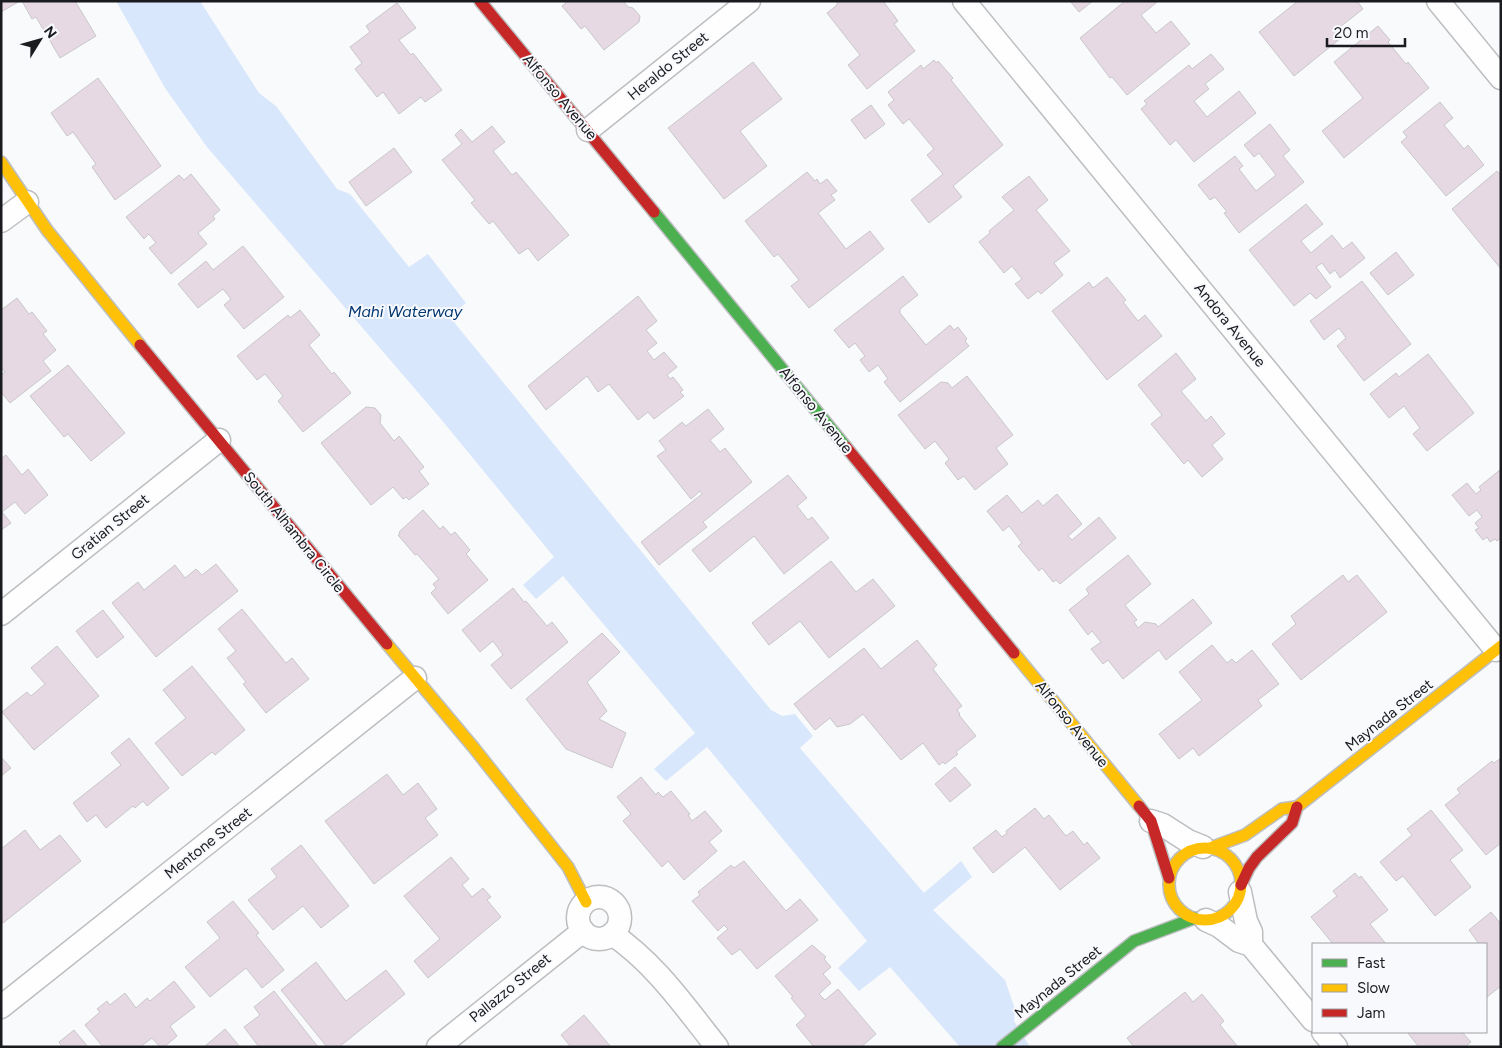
<svg xmlns="http://www.w3.org/2000/svg" width="1502" height="1048" font-family="Figtree,sans-serif">
<rect width="100%" height="100%" fill="#f9fafc"/>
<path fill="#d8e7fb" d="M116 1H200L259 93 276 106 337 189 350 194 409 267 428 254 466 303 449 316 771 710 782 716 795 714 813 736 800 748 924 893 961 861 972 877 933 910 1005 980 1015 1009 1014 1021 1030 1047H960L890 967 859 991 838 968 867 941 707 747 666 781 654 769 695 733 563 576 536 599 523 585 554 557 440 418 207 147 165 88Z"/>
<g fill="#e7d9e4" stroke="#c8c7c9">
<path d="M1 1H20L1 12Z"/>
<path d="M22 1H75L96 36 60 58 36 17 32 19Z"/>
<path d="M564 1H623L628 7 633 8 640 16 639 22 604 50 585 26 581 29 562 6 566 3Z"/>
<path d="M837 1H883L898 21 894 24 915 51 867 89 848 65 860 55 827 13 837 5Z"/>
<path d="M1070 1H1093L1079 12Z"/>
<path d="M1125 1H1155L1156 3 1141 15 1156 33 1171 21 1190 44 1127 95 1112 77 1110 78 1080 38Z"/>
<path d="M1298 1H1357L1363 9 1335 31 1341 38 1294 76 1259 32Z"/>
<path d="M397 3 416 28 399 40 411 55 413 53 442 90 425 102 421 97 399 114 383 92 377 97 355 69 362 63 350 47 370 32 366 26Z"/>
<path d="M1378 26 1390 40 1388 42 1406 64 1408 62 1429 88 1344 158 1322 131 1363 98 1334 62Z"/>
<path d="M1211 54 1224 69 1205 84 1209 89 1194 101 1207 117 1239 91 1256 113 1194 162 1176 140 1170 145 1141 109 1147 104 1144 101 1189 65 1192 69Z"/>
<path d="M934 60 936 63 938 61 953 78 951 80 1003 145 953 186 962 197 929 223 911 200 943 174 927 155 934 149 909 119 903 124 888 105 894 100 888 92 921 65 923 69Z"/>
<path d="M753 62 782 99 740 131 767 166 724 199 668 128Z"/>
<path d="M98 78 161 166 115 200 92 167 96 164 73 132 67 136 51 113Z"/>
<path d="M1440 102 1453 118 1444 125 1464 149 1468 145 1484 165 1446 196 1401 142 1407 137 1403 132Z"/>
<path d="M871 105 885 124 865 139 851 120Z"/>
<path d="M1270 124 1290 150 1283 156 1304 182 1239 233 1224 213 1227 212 1215 197 1210 200 1198 185 1235 156 1243 166 1239 169 1256 191 1276 175 1259 153 1254 157 1244 145Z"/>
<path d="M492 126 505 142 493 151 512 175 516 172 569 235 538 261 528 248 519 254 493 221 489 224 471 203 475 200 442 160 462 144 455 135 461 129 472 142Z"/>
<path d="M394 148 412 172 366 206 349 182Z"/>
<path d="M1497 171 1501 175V269L1452 209Z"/>
<path d="M807 172 815 181 817 179 820 184 827 179 837 191 831 195 835 200 818 213 846 249 870 231 884 249 809 308 791 286 799 280 778 254 774 257 745 221Z"/>
<path d="M191 174 220 210 213 216 215 219 198 233 207 244 171 274 149 248 156 243 149 234 144 239 126 217 179 175 184 180Z"/>
<path d="M1029 176 1048 200 1036 210 1070 251 1054 263 1063 275 1041 294 1038 291 1028 299 1015 284 1022 279 1012 266 1004 273 979 242 990 233 989 231 1014 210 1002 197Z"/>
<path d="M1306 204 1323 224 1301 241 1311 253 1332 235 1343 249 1352 242 1365 258 1340 278 1335 270 1330 274 1322 263 1316 267 1331 287 1316 299 1310 293 1294 306 1249 250Z"/>
<path d="M243 246 284 297 244 329 224 305 231 299 223 289 198 308 178 284 206 261 213 270Z"/>
<path d="M1396 252 1414 275 1388 295 1370 273Z"/>
<path d="M903 276 918 295 900 309V313L926 345 950 325 954 330 958 327 967 339 965 341 969 346 900 402 884 382 888 379 878 365 869 372 860 360 865 356 855 343 849 348 834 330Z"/>
<path d="M1107 277 1126 300 1123 302 1138 321 1145 315 1162 336 1107 380 1052 311 1089 282 1093 288Z"/>
<path d="M1362 281 1411 344 1364 381 1337 346 1346 338 1339 328 1324 340 1310 321Z"/>
<path d="M638 296 657 321 646 330 657 343 647 351 654 360 664 352 677 367 667 375 670 379 673 377 683 390 680 392 684 396 654 419 648 412 638 420 609 384 598 392 587 376 546 410 528 386Z"/>
<path d="M17 298 29 314 32 312 47 331 43 334 56 350 43 361 51 371 10 403 1 392V375L5 372 1 367V310Z"/>
<path d="M300 310 320 335 309 345 332 374 334 372 351 393 303 432 278 401 283 396 265 374 257 380 237 356 288 315 290 318Z"/>
<path d="M1176 353 1196 379 1181 391 1206 421 1211 416 1225 434 1212 445 1223 459 1202 477 1188 460 1184 464 1151 424 1162 415 1138 385Z"/>
<path d="M1428 354 1474 413 1427 451 1413 434 1420 428 1404 406 1389 418 1370 394 1396 373 1399 377Z"/>
<path d="M68 365 125 433 91 461 68 434 64 437 30 396Z"/>
<path d="M967 376 1013 435 996 448 1008 464 975 490 964 476 958 480 945 463 949 459 935 441 925 449 898 415 941 382 948 383 952 388Z"/>
<path d="M366 407 375 408 381 415 380 423 394 441 399 436 424 467 419 471 429 484 409 500 406 497 403 499 393 487 371 505 321 443Z"/>
<path d="M708 409 724 429 710 440 720 452 725 448 752 482 703 522 707 527 659 565 641 542 702 494 700 491 691 499 657 456 666 450 659 441 682 422 686 426Z"/>
<path d="M6 455 22 475 28 469 48 495 25 514 15 502 2 512 11 523 1 530V459Z"/>
<path d="M1501 469V538L1497 541 1495 539 1490 542 1487 537 1483 540 1475 530 1479 528 1475 523 1482 517 1477 510 1469 516 1452 495 1467 483 1476 494 1481 490 1479 487Z"/>
<path d="M788 475 807 498 797 506 808 520 812 517 829 538 784 574 754 536 710 572 692 550Z"/>
<path d="M1057 494 1082 524 1068 536 1072 540 1099 517 1116 538 1060 584 1056 580 1053 582 1042 568 1039 571 1018 546 1022 543 1009 526 1003 531 987 511 1007 495 1022 513 1038 500 1043 506Z"/>
<path d="M423 510 440 529 443 526 451 535 455 532 470 550 466 554 488 580 448 614 431 593 436 588 433 584 439 579 417 554 415 555 398 535 400 534 399 532Z"/>
<path d="M1128 555 1151 584 1125 605 1137 620 1134 622 1138 628 1145 622 1156 624 1158 627 1193 599 1212 623 1166 660 1159 650 1123 679 1108 660 1103 664 1091 649 1101 642 1092 631 1088 635 1069 610 1089 594 1086 589Z"/>
<path d="M831 561 856 592 873 579 895 606 829 658 800 621 769 645 752 623Z"/>
<path d="M216 564 238 591 156 657 112 603 138 582 144 590 175 565 185 578 196 569 202 575Z"/>
<path d="M1343 575 1348 582 1357 575 1387 612 1301 680 1272 644 1296 624 1291 616Z"/>
<path d="M513 588 524 602 526 601 547 626 552 622 568 642 511 689 491 665 503 655 493 641 480 652 462 630Z"/>
<path d="M242 609 286 663 292 658 309 679 266 713 243 684 246 682 227 658 236 651 218 629Z"/>
<path d="M103 610 124 637 97 658 76 631Z"/>
<path d="M602 633 620 652 587 682 607 711 599 719 626 733 612 768 566 749 526 699Z"/>
<path d="M917 640 937 665 933 669 962 706 957 710 960 714 959 715 976 736 956 752 958 754 945 764 943 762 939 765 923 743 901 760 863 714 850 724 837 727 830 718 815 730 794 704 864 648 881 669Z"/>
<path d="M1212 645 1227 663 1232 659 1236 663 1252 650 1279 684 1258 700 1262 706 1199 756 1193 748 1179 759 1159 734 1202 700 1179 672Z"/>
<path d="M57 646 99 696 34 750 2 712 27 692 31 696 45 684 31 668Z"/>
<path d="M192 666 245 730 215 755 212 752 182 776 155 743 186 718 163 690Z"/>
<path d="M129 738 169 788 147 806 143 801 135 808 133 806 106 828 96 815 87 822 73 803 121 765 111 753Z"/>
<path d="M1 757 11 768 1 776Z"/>
<path d="M1501 758V843L1486 855 1445 805 1460 793 1457 789 1492 761 1494 763Z"/>
<path d="M955 767 971 785 950 802 935 784Z"/>
<path d="M387 774 403 795 418 783 437 809 425 818 438 835 374 884 325 821Z"/>
<path d="M641 777 656 795 658 792 663 797 671 791 690 814 688 815 692 821 705 811 722 831 709 842 717 851 684 880 668 861 662 867 623 821 631 814 617 797Z"/>
<path d="M1035 808 1044 819 1049 815 1066 836 1073 831 1084 845 1087 842 1100 858 1060 890 1025 847 993 873 973 848 996 830 1002 837 1007 833 1006 831Z"/>
<path d="M1431 810 1463 850 1450 860 1471 887 1435 916 1403 876 1396 881 1380 862 1412 835 1407 829Z"/>
<path d="M25 830 40 850 60 835 81 861 3 923 1 921V849Z"/>
<path d="M301 845 349 906 321 928 303 906 273 930 248 900 277 877 271 869Z"/>
<path d="M451 857 469 879 462 885 472 897 483 888 491 897 487 900 501 917 428 978 414 961 440 939 404 896Z"/>
<path d="M744 861 786 911 800 899 818 920 757 969 740 949 732 955 717 938 728 929 724 925 718 931 692 901 700 895 698 892 731 865 734 868Z"/>
<path d="M1355 873 1359 878 1361 876 1388 910 1370 924 1386 944H1333L1311 917 1337 896 1333 891Z"/>
<path d="M233 901 259 933 256 935 284 970 262 988 246 968 210 997 185 967 220 938 207 922Z"/>
<path d="M1491 912 1501 924V986L1487 997 1486 995V944H1479L1469 930Z"/>
<path d="M812 945 826 957 824 959 831 967 823 974 831 983 819 994 825 1000 838 989 876 1034 861 1047H814L796 1025 806 1016 791 998 793 997 775 976Z"/>
<path d="M316 962 346 1001 386 970 405 994 339 1047H327L281 990Z"/>
<path d="M174 981 195 1007 170 1026 177 1036 164 1047H160L152 1038 140 1047H103L85 1025 100 1012 97 1009 107 1001 110 1005 125 993 136 1008 147 998 150 1001Z"/>
<path d="M274 991 318 1047H259L244 1027 260 1015 254 1007Z"/>
<path d="M1185 992 1193 1002 1202 994 1224 1021 1220 1025 1238 1047H1134L1127 1038Z"/>
<path d="M584 1015 611 1047H571L561 1035Z"/>
<path d="M225 1029 240 1047H204Z"/>
<path d="M74 1030 88 1047H62L59 1042Z"/>
<path d="M1407 1032H1462L1471 1042 1465 1047H1419Z"/>
</g>
<g fill="none" stroke-linecap="round" stroke-linejoin="round">
<g stroke="#bdbec0" stroke-width="25">
<g id="street">
<path d="M964 1 1496 650"/>
<path d="M1438 1 1501 78"/>
<path d="M588 130 749 1"/>
<path d="M1 221 27 202"/>
<path d="M1 614 219 440"/>
<path d="M1151 821 1163 825 1188 841 1203 847"/>
<path d="M1240 892 1246 921 1251 932V945"/>
<circle cx="599" cy="918" r="21"/>
<path d="M1206 920 1219 926 1239 941 1251 945 1313 1020"/>
<path d="M612 934C655 963 685 1007 717 1047"/>
<path d="M1 1007 415 678"/>
<path d="M1323 1032 1336 1047"/>
<path d="M438 1047 583 931"/>
</g>
</g>
<g stroke="#bdbec0" stroke-width="14">
<g id="fast">
<path d="M654 212 846 447"/>
<path d="M1002 1047 1134 941 1195 918"/>
</g>
</g>
<g stroke="#bdbec0" stroke-width="14">
<g id="slow">
<path d="M1 162 47 230 140 345"/>
<path d="M387 644 474 748 568 867 586 902"/>
<path d="M1014 653 1139 806"/>
<circle cx="1205" cy="884" r="36"/>
<path d="M1210 848 1245 835 1282 809 1297 807 1501 646"/>
</g>
</g>
<g stroke="#bdbec0" stroke-width="14">
<g id="jam">
<path d="M480 1 654 212"/>
<path d="M140 345 387 644"/>
<path d="M846 447 1014 653"/>
<path d="M1139 806 1151 821 1169 878"/>
<path d="M1241 885 1249 868 1257 857 1292 823 1297 807"/>
</g>
</g>
<use href="#street" stroke="#fefeff" stroke-width="22"/>
<use href="#fast" stroke="#4caf50" stroke-width="11"/>
<use href="#slow" stroke="#ffc107" stroke-width="11"/>
<use href="#jam" stroke="#c62828" stroke-width="11"/>
</g>
<g text-anchor="middle" dominant-baseline="central" stroke-width="4" stroke-linejoin="round" paint-order="stroke">
<g font-size="15" fill="#1a1b1f" stroke="#f8f9fd">
<text transform="translate(668 66) rotate(-39)">Heraldo Street</text>
<text transform="translate(560 97) rotate(50)">Alfonso Avenue</text>
<text transform="translate(1230 325) rotate(51)">Andora Avenue</text>
<text transform="translate(816 410) rotate(51)">Alfonso Avenue</text>
<text transform="translate(110 527) rotate(-39)">Gratian Street</text>
<text transform="translate(294 532) rotate(51)">South Alhambra Circle</text>
<text transform="translate(1389 715) rotate(-38)">Maynada Street</text>
<text transform="translate(1072 724) rotate(51)">Alfonso Avenue</text>
<text transform="translate(208 843) rotate(-38)">Mentone Street</text>
<text transform="translate(1058 982) rotate(-39)">Maynada Street</text>
<text transform="translate(510 988) rotate(-39)">Pallazzo Street</text>
</g>
<g font-size="16" font-style="italic" fill="#003670" stroke="#f8f9fd">
<text x="405" y="311">Mahi Waterway</text>
</g>
</g>
<rect width="1502" height="1048" fill="none" stroke="#1a1b1f" stroke-width="5"/>
<rect x="1312" y="943" width="175" height="90" fill="#f8f9fd" stroke="#9fa0a4"/>
<rect x="1322" y="959" width="25" height="8" fill="#4caf50" stroke="#9fa0a4"/>
<text x="1357" y="968" font-size="15" fill="#1a1b1f">Fast</text>
<rect x="1322" y="984" width="25" height="8" fill="#ffc107" stroke="#9fa0a4"/>
<text x="1357" y="993" font-size="15" fill="#1a1b1f">Slow</text>
<rect x="1322" y="1009" width="25" height="8" fill="#c62828" stroke="#9fa0a4"/>
<text x="1357" y="1018" font-size="15" fill="#1a1b1f">Jam</text>
<g transform="translate(40 40) rotate(53)" stroke="#f8f9fd" stroke-width="4" paint-order="stroke">
<path d="M0-4L9 19L0 12L-9 19Z" fill="#1a1b1f"/>
<text y="-8" font-size="14" font-weight="bold" text-anchor="middle" fill="#1a1b1f">N</text>
</g>
<path d="M1327 38v8h78v-8" fill="none" stroke="#1a1b1f" stroke-width="2.5"/>
<text x="1334" y="38" font-size="15" fill="#1a1b1f" stroke="#f8f9fd" stroke-width="4" paint-order="stroke">20 m</text>
</svg>
